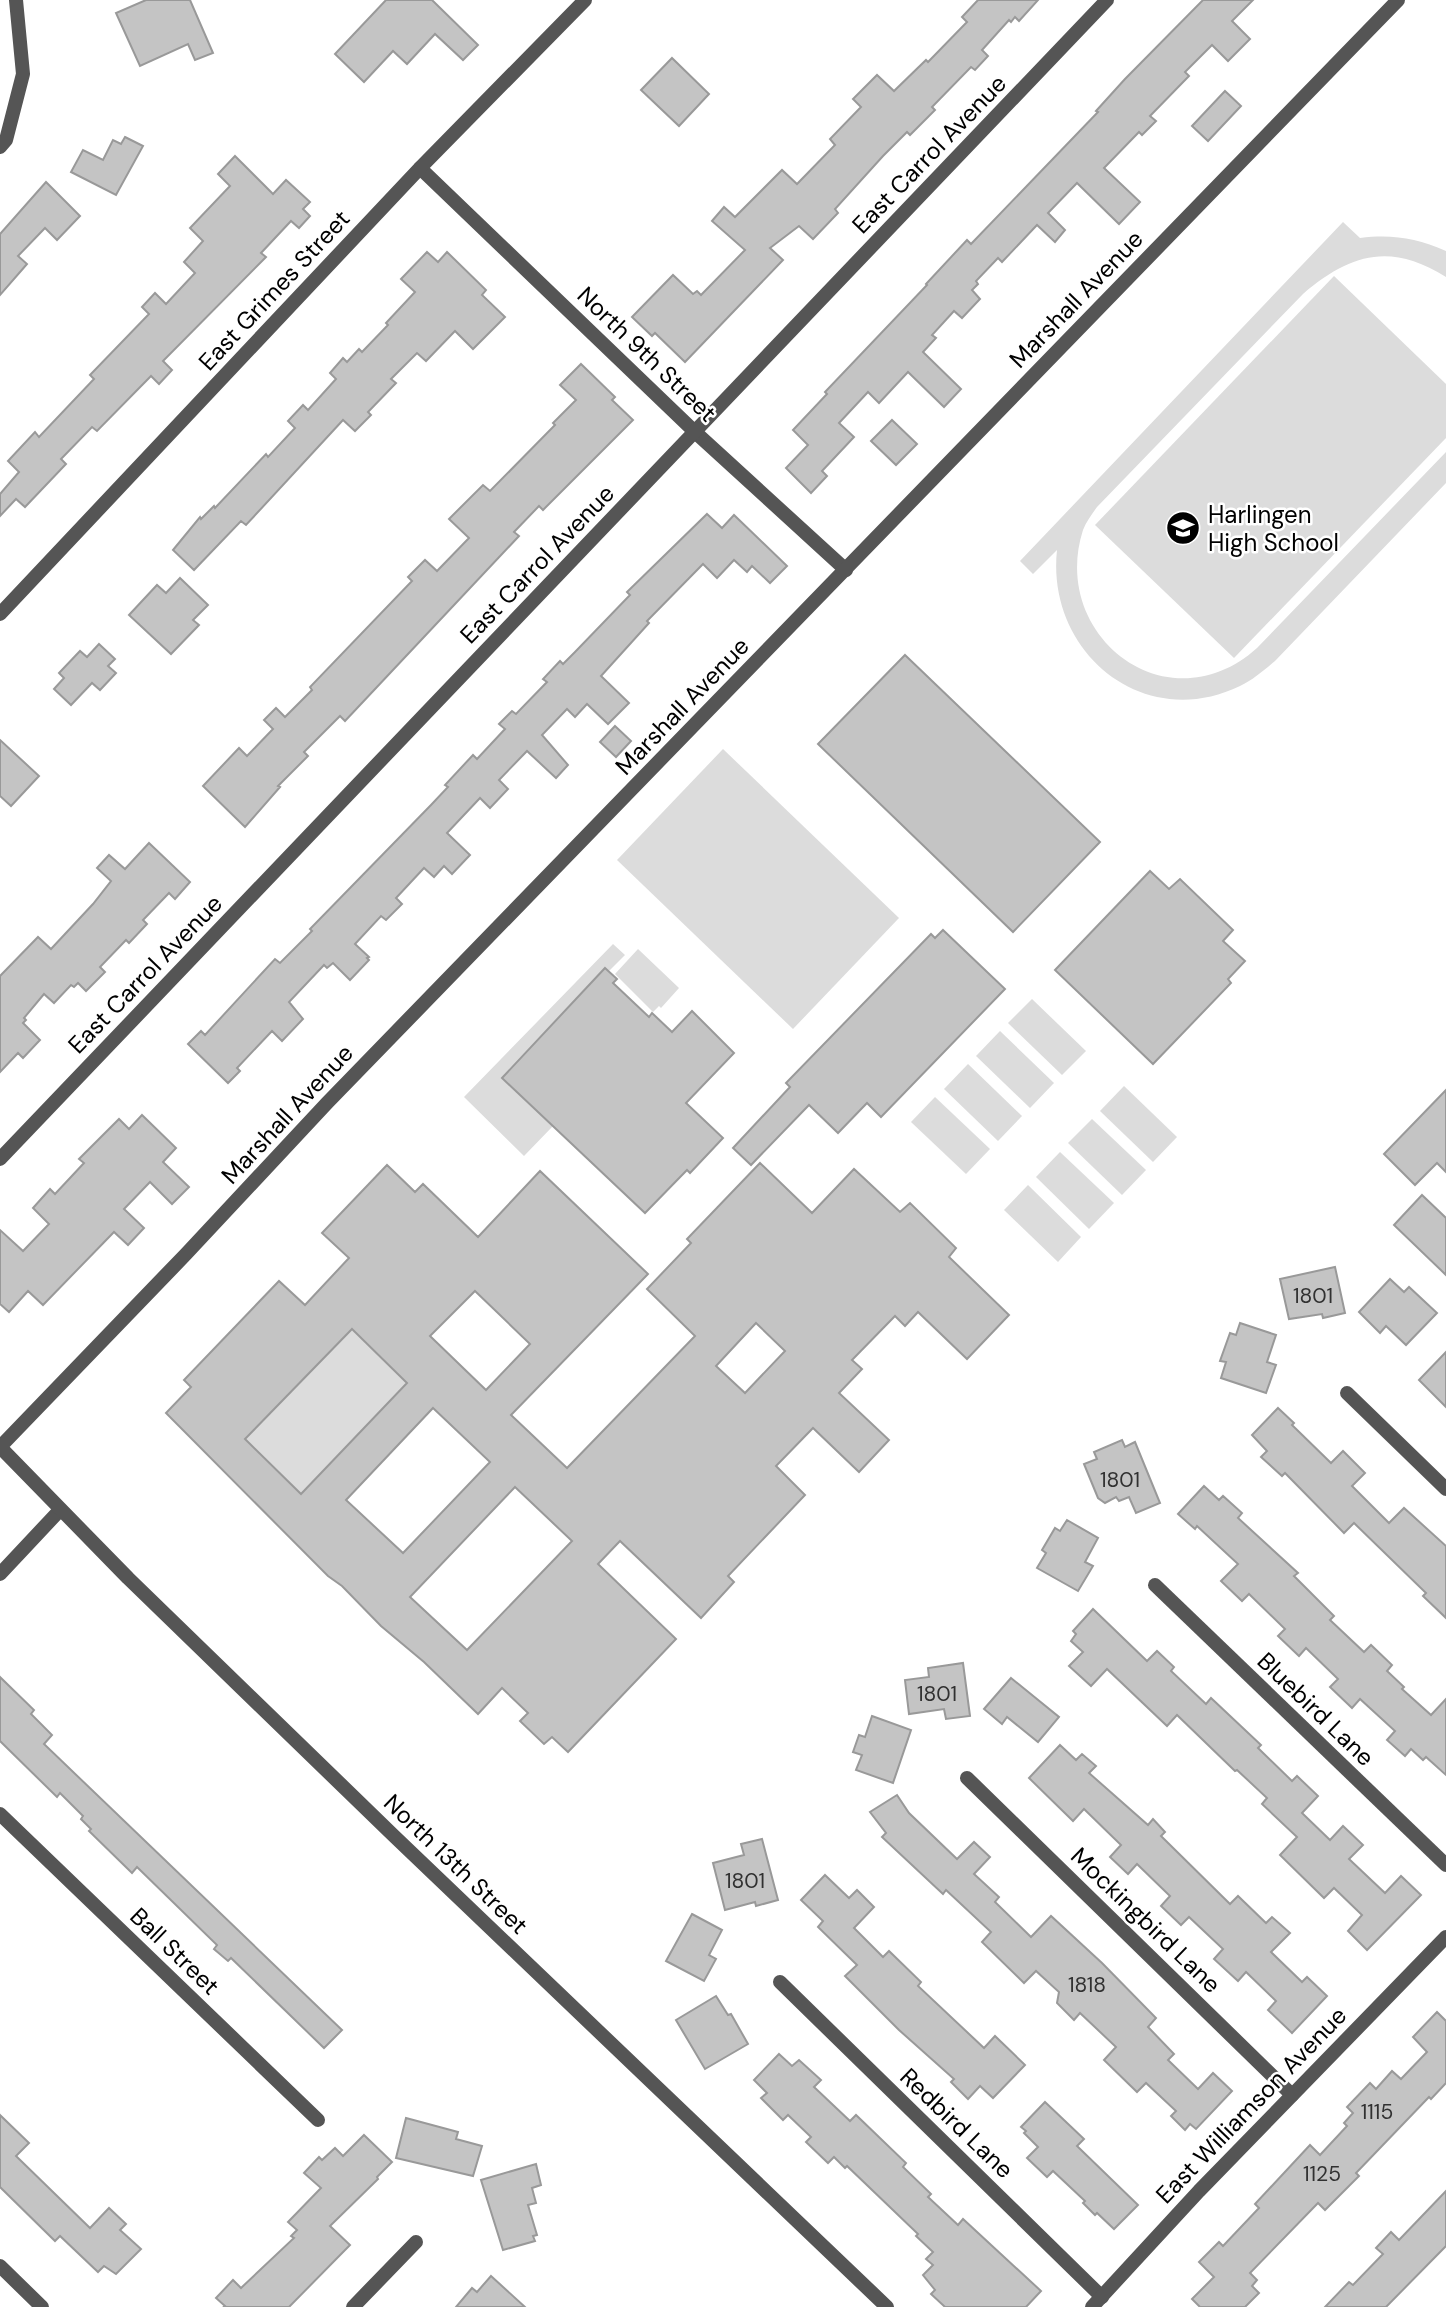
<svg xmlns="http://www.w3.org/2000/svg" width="1446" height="2307" font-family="'DM Sans',sans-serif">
<rect width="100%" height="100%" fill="#fff"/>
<g fill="#dcdcdc">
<path d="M1343 222 1360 238C1392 234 1416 238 1446 251V277C1390 242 1350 254 1303 294L1097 507C1092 514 1086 522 1083 530 1049 636 1168 728 1257 648L1446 452V483L1275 661C1264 670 1253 680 1240 686 1143 733 1046 652 1057 550L1033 574 1020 561Z"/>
<path d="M1334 276 1446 384V438L1234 658 1095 525Z"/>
<path d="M723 749 899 918 793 1029 617 860Z"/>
<path d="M613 944 625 955 609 971 605 968 502 1078 553 1126 524 1156 464 1097Z"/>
<path d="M638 949 679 988 661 1008 659 1006 653 1012 615 974Z"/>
<path d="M1032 999 1086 1051 1062 1075 1008 1023Z"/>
<path d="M1000 1031 1054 1083 1030 1108 976 1056Z"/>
<path d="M968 1064 1022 1116 998 1141 944 1089Z"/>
<path d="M1124 1086 1177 1137 1153 1162 1100 1111Z"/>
<path d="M935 1097 990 1149 966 1174 911 1122Z"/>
<path d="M1092 1119 1146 1170 1122 1195 1068 1143Z"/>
<path d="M1060 1152 1114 1203 1089 1229 1036 1177Z"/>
<path d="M1028 1185 1081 1237 1058 1262 1004 1210Z"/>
<path d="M373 1307 391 1325 370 1347 407 1383 301 1494 245 1439Z"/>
</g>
<g fill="#c4c4c4" stroke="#999" stroke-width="2" fill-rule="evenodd">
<path d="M146 0H190L213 53 195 60 188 44 140 66 116 13Z"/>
<path d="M386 0H432L478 45 463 60 435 34 407 64 393 51 364 82 335 54Z"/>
<path d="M978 0H1038L1019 21 1015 17 1011 22 1009 20 982 50 988 56 975 70 971 67 932 107 935 110 910 135 907 132 883 156 835 209 838 213 813 239 799 226 770 248 783 260 685 362 655 333 652 336 632 317 673 275 693 294 697 291 701 295 745 250 712 221 724 207 735 217 782 170 797 184 835 145 830 139 861 107 853 99 877 75 894 91 926 60 928 62 967 22 962 17Z"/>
<path d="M1203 0H1253L1232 21 1250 39 1228 61 1212 45 1185 72 1189 76 1150 116 1156 121 1142 135 1139 132 1104 168 1140 202 1119 224 1077 183 1048 213 1065 230 1055 242 1037 225 1002 262 998 258 976 281 978 284 972 290 980 299 962 318 954 311 932 335 936 338 923 352 961 389 944 407 908 372 879 403 868 392 839 423 854 437 822 471 827 476 811 493 786 468 808 445 793 430 827 394 825 392 927 285 926 284 967 240 971 244 1098 112 1096 111 1125 79Z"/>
<path d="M672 58 709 94 679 126 641 90Z"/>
<path d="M1225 91 1241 106 1208 141 1192 126Z"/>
<path d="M125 137 143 146 116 195 71 172 83 150 103 160 113 140 121 144Z"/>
<path d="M235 156 273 194 286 180 310 202 303 209 310 216 299 228 291 221 261 253 266 257 163 361 172 370 159 384 151 376 97 431 92 427 61 459 66 464 25 507 16 499 0 516V494L19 472 8 461 35 432 39 437 94 379 90 375 149 314 142 307 155 293 166 304 195 273 184 262 203 241 190 228 230 186 218 174Z"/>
<path d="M46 182 80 216 57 240 45 228 18 256 27 264 0 295V234Z"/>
<path d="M427 252 438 262 447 252 486 290 482 295 505 317 473 349 455 331 426 361 417 353 391 379 396 383 368 412 371 415 355 431 343 420 246 525 241 521 194 570 173 550 200 517 201 519 214 506 215 508 266 454 268 457 295 428 288 421 303 405 308 410 336 379 330 373 343 358 347 362 359 349 362 352 388 325 386 323 415 292 401 279Z"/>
<path d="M581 364 615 397 612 400 633 420 543 510 539 506 514 532 519 536 345 721 340 716 304 752 308 756 278 786 280 787 245 827 203 786 239 748 247 756 273 729 264 720 276 708 285 717 312 690 310 687 412 581 408 577 425 560 437 571 469 538 449 519 483 485 490 491 555 425 553 423 576 400 560 385Z"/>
<path d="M892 420 917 444 896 465 871 441Z"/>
<path d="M707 514 722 528 734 515 787 566 770 583 752 566 747 572 734 560 717 578 703 564 647 621 649 623 601 676 629 703 608 724 587 704 575 717 567 709 542 735 568 765 556 778 527 751 499 780 508 789 490 808 480 798 447 833 470 855 452 874 444 866 434 877 424 868 396 898 402 904 386 920 381 916 355 944 369 957 367 958 369 960 350 980 333 963 327 968 324 965 289 1002 303 1019 282 1041 272 1031 237 1068 240 1071 228 1083 188 1044 201 1031 205 1035 275 959 280 963 312 931 310 929 431 805 448 787 445 785 473 755 477 759 505 729 499 724 512 711 516 714 547 682 543 679 560 661 563 664 575 652 630 595 627 592Z"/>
<path d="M180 578 208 605 193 620 199 625 171 654 129 615 157 585 166 593Z"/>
<path d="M99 644 115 659 108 666 116 673 100 690 92 683 71 705 54 689 64 678 59 673 80 651 87 657Z"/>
<path d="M905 655 1100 842 1013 932 818 744Z"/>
<path d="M615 726 631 741 616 757 600 742Z"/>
<path d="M0 740 39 776 11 806 0 796Z"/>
<path d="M149 843 190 882 175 899 169 893 143 920 147 924 129 943 126 940 100 967 105 972 86 991 78 983 74 987 71 985 54 1003 44 994 24 1018 26 1020 23 1023 40 1040 23 1058 18 1053 0 1072V976L38 937 51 949 93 904 111 881 97 868 109 855 125 869Z"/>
<path d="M1150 871 1169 889 1180 879 1233 930 1223 941 1245 961 1228 979 1231 983 1153 1064 1055 970Z"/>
<path d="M943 930 1005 989 881 1117 867 1103 838 1133 809 1105 751 1165 733 1148 790 1087 786 1083 931 934 935 938Z"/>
<path d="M605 968 617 979 613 983 649 1017 652 1013 672 1032 692 1011 734 1053 686 1103 723 1138 690 1173 687 1170 645 1213 502 1078Z"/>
<path d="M1446 1090V1172L1437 1163 1415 1185 1384 1154Z"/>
<path d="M142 1115 176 1148 163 1162 189 1187 172 1204 150 1182 124 1209 144 1228 128 1245 114 1232 43 1305 28 1291 9 1312 0 1304V1230L23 1251 49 1224 33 1208 50 1189 55 1194 84 1163 79 1159 119 1119 129 1129Z"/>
<path d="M760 1163 812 1213 854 1169 900 1212 910 1203 956 1248 949 1257 1009 1315 967 1359 918 1312 905 1326 895 1316 852 1360 862 1369 839 1393 889 1440 859 1472 813 1428 776 1466 805 1495 728 1576 734 1582 701 1618 620 1541 598 1564 676 1639 568 1752 552 1737 544 1744 520 1721 528 1713 502 1688 478 1714 424 1662 381 1626 342 1586 328 1576 166 1413 191 1387 184 1380 279 1281 305 1305 349 1258 322 1233 387 1165 415 1192 423 1184 478 1237 540 1171 648 1274 511 1415 567 1468 695 1336 647 1289 691 1243 687 1239ZM475 1291 530 1344 486 1390 430 1336ZM756 1323 785 1351 745 1393 716 1366ZM352 1329 407 1383 301 1494 245 1439ZM433 1408 490 1462 403 1553 346 1500ZM515 1487 572 1541 467 1650 410 1597Z"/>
<path d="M1422 1195 1446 1218V1275L1394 1225Z"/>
<path d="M1335 1267 1345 1313 1323 1318 1322 1314 1289 1319 1280 1279Z"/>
<path d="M1390 1279 1404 1292 1409 1287 1437 1313 1406 1345 1386 1326 1380 1333 1359 1312Z"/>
<path d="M1240 1323 1276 1335 1267 1362 1276 1365 1266 1393 1221 1378 1226 1362 1220 1361 1230 1333 1236 1335Z"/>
<path d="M1446 1352V1407L1419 1380Z"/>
<path d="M1278 1408 1294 1423 1292 1425 1331 1463 1343 1451 1365 1473 1352 1486 1389 1523 1404 1508 1446 1546V1618L1423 1596 1426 1593 1354 1523 1344 1533 1285 1473 1282 1476 1261 1457 1267 1451 1252 1435Z"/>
<path d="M1122 1440 1125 1447 1135 1442 1160 1503 1136 1513 1129 1497 1119 1501 1116 1497 1105 1503 1098 1498 1084 1464 1097 1459 1094 1452Z"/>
<path d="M1204 1486 1219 1500 1223 1496 1242 1513 1238 1518 1298 1573 1294 1576 1334 1616 1330 1620 1364 1652 1371 1645 1392 1665 1387 1671 1404 1687 1402 1689 1431 1715 1446 1699V1775L1426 1757 1423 1760 1411 1749 1405 1756 1387 1740 1395 1731 1360 1699 1352 1708 1330 1687 1338 1679 1306 1648 1299 1656 1278 1636 1285 1629 1249 1594 1242 1601 1221 1581 1238 1564 1197 1526 1195 1529 1178 1514Z"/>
<path d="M1067 1520 1098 1538 1085 1562 1093 1566 1078 1591 1037 1568 1046 1553 1042 1550 1055 1528 1060 1531Z"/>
<path d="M1093 1609 1147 1661 1157 1651 1174 1667 1171 1671 1206 1704 1211 1698 1261 1745 1258 1748 1292 1781 1297 1776 1318 1796 1302 1813 1330 1840 1343 1826 1363 1845 1349 1859 1385 1893 1401 1876 1421 1895 1367 1950 1348 1931 1362 1915 1334 1888 1324 1898 1280 1855 1297 1837 1262 1804 1267 1798 1237 1770 1235 1771 1177 1715 1167 1726 1107 1669 1091 1686 1069 1666 1083 1652 1071 1641 1076 1634 1073 1631Z"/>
<path d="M963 1663 970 1716 946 1719 944 1709 909 1714 905 1680 929 1677 928 1668Z"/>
<path d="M0 1677 34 1710 31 1714 52 1735 44 1744 342 2030 324 2048 231 1958 228 1961 214 1949 217 1945 137 1867 132 1873 89 1831 91 1829 81 1819 83 1816 60 1793 57 1797 0 1741Z"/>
<path d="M1011 1678 1059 1717 1038 1742 1007 1717 1002 1724 984 1709Z"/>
<path d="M872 1716 911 1730 893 1783 856 1770 862 1755 853 1752 859 1735 865 1737Z"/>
<path d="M1060 1745 1076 1760 1082 1754 1096 1766 1089 1773 1148 1825 1153 1819 1165 1832 1161 1836 1230 1904 1238 1896 1266 1923 1272 1917 1290 1933 1271 1952 1302 1982 1307 1977 1327 1996 1292 2033 1268 2010 1276 2001 1246 1972 1238 1981 1214 1959 1223 1949 1189 1917 1181 1925 1161 1906 1170 1896 1137 1864 1128 1874 1110 1857 1121 1845 1084 1809 1073 1821 1029 1778Z"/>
<path d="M897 1795 909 1813 957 1859 974 1842 990 1857 974 1874 999 1897 995 1902 1031 1937 1051 1916 1102 1963 1156 2018 1148 2027 1174 2054 1168 2060 1198 2089 1213 2073 1232 2091 1196 2129 1190 2124 1185 2130 1171 2116 1176 2111 1146 2083 1137 2092 1104 2060 1116 2047 1080 2013 1074 2020 1057 2003 1059 1992 1036 1971 1024 1983 982 1942 991 1932 946 1890 943 1894 882 1837 886 1833 870 1812Z"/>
<path d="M762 1839 778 1900 756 1906 755 1902 725 1910 713 1863 744 1855 741 1844Z"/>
<path d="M825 1875 849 1898 857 1890 874 1907 854 1928 883 1957 889 1951 921 1982 918 1986 984 2048 995 2036 1025 2065 993 2098 980 2086 968 2099 951 2082 954 2079 899 2030 845 1976 857 1965 818 1927 823 1921 801 1900Z"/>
<path d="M692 1914 722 1930 709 1955 716 1959 704 1981 666 1961Z"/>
<path d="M716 1996 728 2015 731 2014 748 2044 705 2069 676 2020Z"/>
<path d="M1437 2012 1446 2021V2083L1431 2099 1429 2097 1356 2173 1359 2176 1325 2210 1318 2203 1250 2273 1257 2280 1252 2286 1259 2293 1245 2307H1200L1192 2299 1214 2277 1199 2262 1219 2242 1223 2246 1259 2208 1255 2204 1310 2145 1320 2155 1347 2126 1344 2123 1353 2113 1347 2107 1370 2083 1376 2089 1392 2071 1401 2079 1427 2052 1413 2037Z"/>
<path d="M779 2054 792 2066 799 2060 821 2080 814 2087 850 2121 856 2115 906 2163 903 2167 931 2194 928 2197 958 2225 963 2219 1041 2291 1026 2307H945L931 2294 935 2290 923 2275 933 2265 926 2259 933 2252 916 2236 918 2234 847 2166 845 2168 834 2157 828 2163 806 2142 811 2137 788 2115 783 2120 761 2098 767 2093 754 2080Z"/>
<path d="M1045 2102 1084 2139 1077 2146 1138 2205 1114 2229 1097 2213 1095 2215 1083 2203 1085 2201 1053 2171 1047 2177 1027 2158 1038 2147 1024 2133 1026 2131 1021 2127Z"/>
<path d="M0 2115 29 2143 16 2156 90 2228 109 2208 126 2224 120 2230 141 2249 116 2274 104 2266 98 2272 60 2236 55 2241 0 2187Z"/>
<path d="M406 2118 458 2132 456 2139 482 2146 473 2176 396 2158Z"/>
<path d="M364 2135 392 2162 377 2177 378 2179 330 2226 350 2245 289 2307H223L225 2306 216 2298 233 2280 241 2288 294 2238 291 2236 297 2230 288 2222 321 2188 304 2173 319 2157 322 2160 335 2148 343 2156Z"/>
<path d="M536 2164 541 2185 532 2188 536 2203 528 2205 537 2235 533 2236 535 2241 503 2250 481 2180Z"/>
<path d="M1446 2191V2246L1386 2307H1325L1349 2282 1353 2285 1383 2254 1376 2248 1391 2232 1399 2240Z"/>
<path d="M491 2276 525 2307H456L472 2288 477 2292Z"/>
</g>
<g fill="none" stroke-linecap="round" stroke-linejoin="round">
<g stroke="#555" stroke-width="14">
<path d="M0 147 6 140 23 74 16 0"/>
<path d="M420 168 695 432 846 570"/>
<path d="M0 1159 1107 0"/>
<path d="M1347 1393 1446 1489"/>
<path d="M0 1574 60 1510"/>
<path d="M1155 1585 1446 1865"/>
<path d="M967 1778 1292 2095"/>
<path d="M0 1814 318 2120"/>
<path d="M780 1982 1102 2297"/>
<path d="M0 2266 42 2307"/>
<path d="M353 2307 416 2242"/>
<path d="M1092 2307 1199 2191 1446 1937"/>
</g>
<g stroke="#555" stroke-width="14">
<path d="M0 614 420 168 585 0"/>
<path d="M887 2307 394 1836 128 1578 0 1447 186 1254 327 1103 1398 0"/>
</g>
</g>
<defs>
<g id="school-disc" transform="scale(1.75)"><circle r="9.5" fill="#000" stroke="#fff"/><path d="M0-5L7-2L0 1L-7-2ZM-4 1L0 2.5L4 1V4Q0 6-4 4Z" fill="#fff"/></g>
</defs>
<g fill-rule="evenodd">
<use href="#school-disc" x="1183" y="528"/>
</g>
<g text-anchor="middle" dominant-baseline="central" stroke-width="5" stroke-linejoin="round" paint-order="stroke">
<g font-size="21" fill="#313131">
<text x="1313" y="1296">1801</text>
<text x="1120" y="1480">1801</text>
<text x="937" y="1694">1801</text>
<text x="745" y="1881">1801</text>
<text x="1087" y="1985">1818</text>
<text x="1377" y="2112">1115</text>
<text x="1322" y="2174">1125</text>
</g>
<g font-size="24" fill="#000" stroke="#fff">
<text transform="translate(929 154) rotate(-46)">East Carrol Avenue</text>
<text transform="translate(274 290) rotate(-47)">East Grimes Street</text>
<text transform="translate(1076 299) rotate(-46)">Marshall Avenue</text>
<text transform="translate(647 354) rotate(44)">North 9th Street</text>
<text transform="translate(537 564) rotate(-46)">East Carrol Avenue</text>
<text transform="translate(682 706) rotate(-46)">Marshall Avenue</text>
<text transform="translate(145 974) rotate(-46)">East Carrol Avenue</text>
<text transform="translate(287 1114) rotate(-47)">Marshall Avenue</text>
<text transform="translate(1316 1709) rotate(44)">Bluebird Lane</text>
<text transform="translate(456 1864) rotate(44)">North 13th Street</text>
<text transform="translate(1146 1920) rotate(44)">Mockingbird Lane</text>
<text transform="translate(175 1951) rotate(44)">Ball Street</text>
<text transform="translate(1251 2105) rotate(-46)">East Williamson Avenue</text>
<text transform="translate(957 2123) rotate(44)">Redbird Lane</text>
</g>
<g font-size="24" fill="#000" stroke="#fff" text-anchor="start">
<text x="1208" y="514">Harlingen<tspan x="1208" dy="28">High School</tspan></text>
</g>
</g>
</svg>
